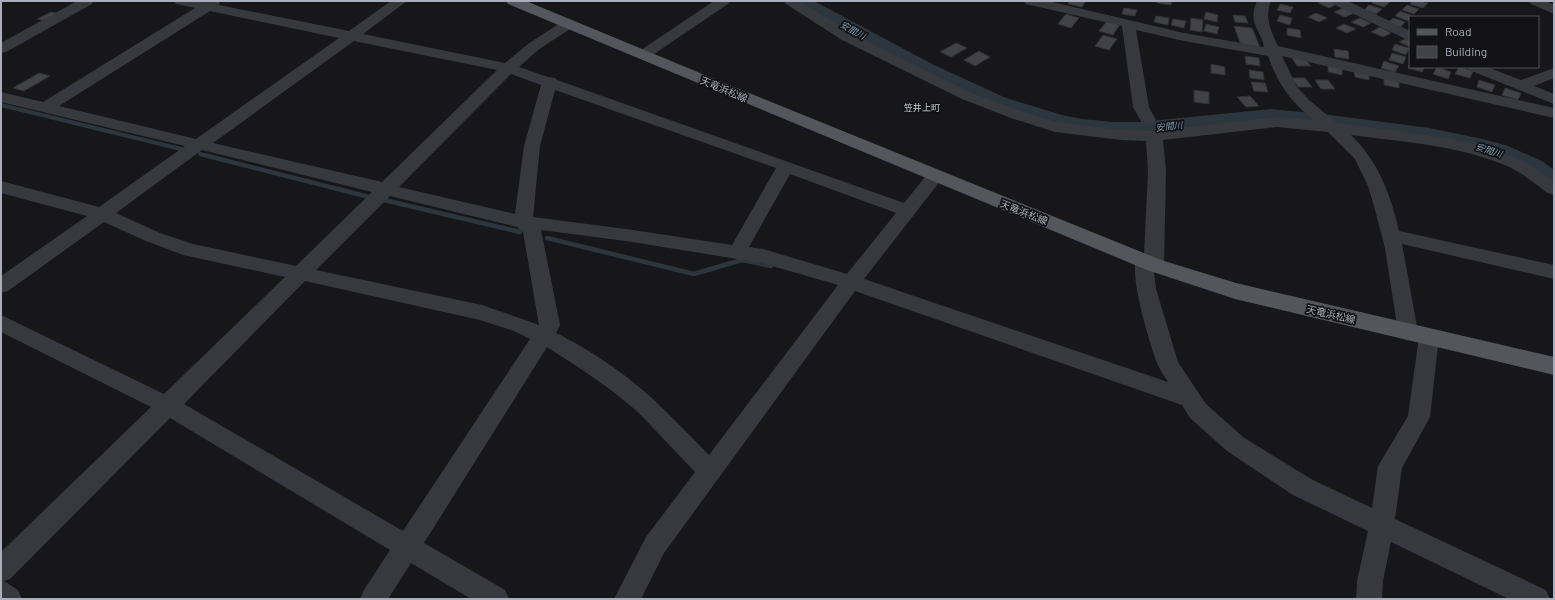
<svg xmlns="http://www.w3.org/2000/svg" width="1555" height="600" font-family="Barlow,'Noto Sans JP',sans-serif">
<rect width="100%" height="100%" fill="#17171a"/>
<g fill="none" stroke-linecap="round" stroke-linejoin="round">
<g stroke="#2c363e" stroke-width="4">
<path d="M1 105 181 149"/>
<path d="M200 154 212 157"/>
</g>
<g stroke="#2c363e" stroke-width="4.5">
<path d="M208 156 373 198"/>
<path d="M380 199 520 232"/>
<path d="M547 238 694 274 742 260 771 266"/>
</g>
<path fill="#2c363e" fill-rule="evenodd" d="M789 1H814L932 64 1006 98 1062 115 1082 119 1113 122H1140L1271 109 1331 115 1429 128 1487 140 1508 146 1542 161 1554 170V190L1545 188 1524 171 1481 153 1429 142 1331 129 1271 123 1140 136H1113L1082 133 1058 128 990 108 916 74 792 5Z"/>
</g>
<g fill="#414247" stroke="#313136">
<path d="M1069 1H1080L1085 2 1082 7 1068 4Z"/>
<path d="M1158 1H1172L1171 5 1157 3Z"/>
<path d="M1323 1H1330L1337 4 1329 8 1318 3Z"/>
<path d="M1374 1H1386L1390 2 1384 7 1372 3Z"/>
<path d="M1413 1H1421L1428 3 1423 8 1410 4Z"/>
<path d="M1280 4 1293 7 1290 13 1277 10Z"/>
<path d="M1369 5 1382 9 1376 14 1364 10Z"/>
<path d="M1407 5 1419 9 1414 14 1402 10Z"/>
<path d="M1124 8 1137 10 1135 16 1122 14Z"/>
<path d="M1343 8 1354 13 1345 17 1334 12Z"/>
<path d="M1400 11 1413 16 1408 21 1395 16Z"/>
<path d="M51 12 60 14 45 21 37 19Z"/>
<path d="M1206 12 1218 15 1217 22 1204 19Z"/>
<path d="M1316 13 1327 18 1319 22 1308 17Z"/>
<path d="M1066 14 1079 18 1071 28 1058 24Z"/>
<path d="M1233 15 1245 16 1248 23 1235 22Z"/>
<path d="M1280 15 1292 18 1290 25 1277 21Z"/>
<path d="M1156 16 1169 18 1168 25 1154 22Z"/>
<path d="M1191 18 1203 20 1202 32 1190 30Z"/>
<path d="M1360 18 1371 23 1363 27 1351 22Z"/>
<path d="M1393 18 1405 22 1400 28 1387 23Z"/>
<path d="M1173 19 1186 21 1184 28 1171 25Z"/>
<path d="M1107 21 1120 24 1113 35 1099 31Z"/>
<path d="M1206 24 1219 27 1217 34 1204 31Z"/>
<path d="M1344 24 1356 29 1347 33 1336 28Z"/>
<path d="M1234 26 1252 28 1260 47 1241 45Z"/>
<path d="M1380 27 1391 33 1383 37 1371 32Z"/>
<path d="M1287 28 1300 30 1301 38 1287 35Z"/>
<path d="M1103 35 1117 39 1109 50 1095 46Z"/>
<path d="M1407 38 1410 39V47L1399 42Z"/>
<path d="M956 43 967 48 951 57 940 52Z"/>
<path d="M1395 44 1409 48 1406 55 1392 50Z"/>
<path d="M1334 49 1348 51 1349 59 1335 57Z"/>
<path d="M979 51 990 57 975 66 964 60Z"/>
<path d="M1392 53 1406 57 1403 64 1389 60Z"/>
<path d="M1245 56 1259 58 1260 66 1246 64Z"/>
<path d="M1292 58H1304L1311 66H1297Z"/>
<path d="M1384 61 1399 66 1395 72 1381 68Z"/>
<path d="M1211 64 1225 67V75L1211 73Z"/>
<path d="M1328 64 1342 67V75L1328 72Z"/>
<path d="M1410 64V67H1425L1422 72 1408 68Z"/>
<path d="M1437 67 1451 72 1448 79 1433 74Z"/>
<path d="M1459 67 1473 71 1470 78 1455 74Z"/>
<path d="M1354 69 1369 72V80L1355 77Z"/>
<path d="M1249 70 1263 72 1264 80 1250 78Z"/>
<path d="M39 73 50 76 24 91 13 88Z"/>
<path d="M1384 76 1399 79V88L1384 85Z"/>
<path d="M1292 78H1305L1312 87H1298Z"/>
<path d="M1315 80H1328L1335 89H1321Z"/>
<path d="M1479 80 1495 85 1492 92 1477 87Z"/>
<path d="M1251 82 1265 83 1268 92 1254 91Z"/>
<path d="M1505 88 1521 93 1518 100 1502 95Z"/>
<path d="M1194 90 1209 92V104L1194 102Z"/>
<path d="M1250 96 1259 106 1246 107 1237 97Z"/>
</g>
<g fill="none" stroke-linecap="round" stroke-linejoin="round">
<g fill="#38393f" fill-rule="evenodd">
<path d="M77 1H94L92 4 6 52 1 53V43Z"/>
<path d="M174 1H218L220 3 219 5 349 31 391 1H407L363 34 505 63 528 44 563 21 568 20 573 21 575 24 573 27 538 50 519 67 548 77 555 78 557 80 904 203 929 172 935 171 941 172 944 176 941 180 864 279 1168 382C1164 376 1160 370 1157 363 1150 344 1128 273 1137 257L1144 255 1148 171 1146 141 1121 140 1055 132 1011 118 962 99 842 40 786 4 784 1H800L852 34 972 93 1023 112 1057 122 1121 130 1154 131 1277 117 1314 120C1289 100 1279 85 1268 56L1184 41 1136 30 1149 107 1156 120 1154 123 1148 125 1142 123 1133 107 1122 26 1026 4 1024 1H1048L1184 33 1264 47C1261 29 1247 24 1257 1H1271C1264 18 1271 31 1278 46L1554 108V118L1282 56 1297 87 1309 100 1337 123 1448 138 1483 146 1520 159 1554 181V195L1548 193C1535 184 1521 172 1507 166 1458 145 1403 142 1351 135 1378 161 1391 195 1399 231L1554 265V279L1402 244 1418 332 1415 338 1408 340 1401 338 1398 332 1385 248 1374 206 1368 186 1355 159 1328 132 1277 127 1163 140 1166 171 1164 265 1161 270 1154 272 1156 289 1178 362 1206 404 1243 437 1311 479 1372 508 1378 466 1408 416 1419 337 1422 331 1429 329 1436 331 1439 337 1430 417 1402 468 1395 519 1546 590 1550 599H1509L1391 542 1383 581 1382 599H1356L1357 581 1368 531 1293 495 1227 451 1190 418 1182 405 855 291 664 553 641 599H614L646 537 695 472 638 412 611 390 581 369 547 347 424 543 505 590 509 599H471L411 563 388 599H360L364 590 390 550 170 418 10 579 4 581 18 590 22 599H1V552L151 407 1 332V315L164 394 285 277 183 255 146 241 104 222 8 291 1 293V276L87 216 1 193V181L99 207 185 146 1 102V92L43 102 195 8 176 4ZM210 11 339 38 196 139 59 106ZM354 41 497 70 382 182 213 143ZM511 74 541 85 524 146 515 214 399 187ZM555 90 776 168 732 245 626 229 533 217 540 146ZM202 150 372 192 296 266 193 244 160 233 116 213ZM790 174 896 213 847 274 763 249 749 247ZM390 196 517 227 523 232 539 325 482 305 316 270ZM541 230 626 241 762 263 838 285 709 455C691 437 673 418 654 400 627 375 589 349 556 333L560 325ZM305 281 480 320 514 331 530 339 403 531 184 404Z"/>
<path d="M714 1H730L728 4 648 58 643 59 638 58 636 55 638 52Z"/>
<path d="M1331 1H1348L1410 31V41L1333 4Z"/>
<path d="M1529 1H1546L1554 5V14L1531 4Z"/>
<path d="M1467 67H1487L1521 80 1554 68V78L1534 86 1554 94V104L1469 70Z"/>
</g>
<path fill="#54565e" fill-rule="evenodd" d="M506 1H526L717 80 1161 260 1236 283 1554 357V375L1235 299 1147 270 508 4Z"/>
</g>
<g text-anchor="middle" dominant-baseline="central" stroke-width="3.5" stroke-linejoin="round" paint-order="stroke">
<g font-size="9" font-style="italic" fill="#7f9cb6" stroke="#121215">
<text transform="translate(853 30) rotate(29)">安間川</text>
<text transform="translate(1169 126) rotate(-6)">安間川</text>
<text transform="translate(1489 150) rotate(18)">安間川</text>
</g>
<g font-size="9" fill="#cacdd6" stroke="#121215">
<text x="922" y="107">笠井上町</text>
</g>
<g font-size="10" fill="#a9aeba" stroke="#121215">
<text transform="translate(724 89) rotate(23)">天竜浜松線</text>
<text transform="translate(1024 212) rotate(22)">天竜浜松線</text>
<text transform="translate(1331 314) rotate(13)">天竜浜松線</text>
</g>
</g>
<rect width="1555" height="600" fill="none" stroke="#a9aeba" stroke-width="4"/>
<rect x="1409" y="16" width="130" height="52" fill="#121215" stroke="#4e5057"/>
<rect x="1417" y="29" width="20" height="6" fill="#54565e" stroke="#4e5057"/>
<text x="1445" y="36" font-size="12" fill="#a9aeba">Road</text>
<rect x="1417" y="46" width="20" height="12" fill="#414247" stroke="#4e5057"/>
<text x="1445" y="56" font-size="12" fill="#a9aeba">Building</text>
</svg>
